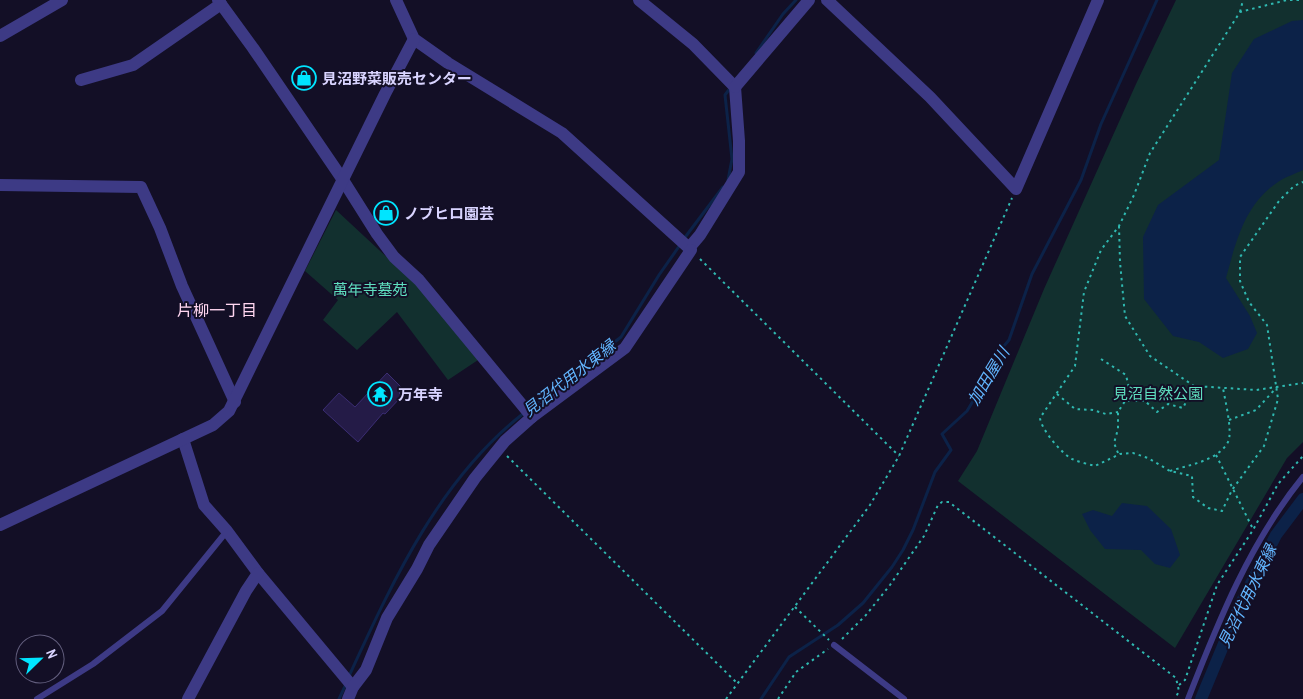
<svg xmlns="http://www.w3.org/2000/svg" width="1303" height="699" font-family="'Archivo Narrow','Noto Sans JP',sans-serif">
<rect width="100%" height="100%" fill="#130f26"/>
<g fill="#12302f">
<path d="M1176 0H1303V442L1287 458 1175 648 958 481 977 451 1044 289 1136 84Z"/>
<path d="M336 210 421 289 478 360 448 380 397 312 357 350 323 320 338 300 305 271Z"/>
</g>
<g fill="#0c2248">
<path d="M1303 20V170C1295 174 1285 177 1278 182 1245 204 1236 241 1226 278L1250 316 1257 333 1248 349 1223 358 1199 342 1173 336 1144 299 1143 237 1158 205 1219 160 1232 73 1254 39 1292 21Z"/>
<path d="M1122 503 1147 506 1171 529 1180 555 1170 568 1155 564 1141 550 1105 549 1090 530 1082 514 1093 510 1112 516Z"/>
</g>
<g fill="none" stroke-linecap="round" stroke-linejoin="round">
<g stroke="#0c2248" stroke-width="3">
<path d="M756 53 783 14 796 0"/>
<path d="M728 180 732 159 725 95 731 87"/>
<path d="M683 240 723 187"/>
<path d="M529 409 621 337 659 275 680 245"/>
<path d="M349 676C393 581 439 479 524 413"/>
<path d="M339 699 346 684"/>
<path d="M761 699 789 657 838 625 863 603 892 567 903 550 913 530 935 472 951 450 942 434 967 411 988 376 998 353 1009 340 1032 274 1081 180 1101 124 1157 0"/>
</g>
<path stroke="#0c2248" stroke-width="12" d="M1201 699 1240 605 1276 535 1303 499"/>
</g>
<path fill="#241b47" stroke="#3b2d73" d="M387 373 403 389 399 393 402 396 385 414 383 413 358 442 323 410 339 393 355 407Z"/>
<g fill="none" stroke-linecap="round" stroke-linejoin="round">
<g stroke="#2fb8b0" stroke-width="2" stroke-dasharray="2.5 4" stroke-linecap="butt">
<path d="M1299 0H1287L1240 12 1150 153 1134 195 1119 226 1101 250 1084 292 1075 366 1040 418C1041 429 1061 453 1072 459 1079 462 1088 464 1095 466L1120 454 1133 453 1148 458 1170 471 1192 476 1193 497 1208 508 1222 511 1232 490 1264 446 1278 399 1267 325 1249 302 1240 281V257L1279 201 1294 186 1303 182"/>
<path d="M1240 12 1243 0"/>
<path d="M1119 226 1120 262 1125 316 1150 356 1194 386 1256 390 1303 383"/>
<path d="M700 259 899 456"/>
<path d="M1101 359 1126 375 1129 388 1132 387 1136 401"/>
<path d="M1057 394 1075 409 1093 410 1106 414 1118 412"/>
<path d="M1229 420 1256 410 1277 387"/>
<path d="M1118 453 1114 443 1118 429V412L1125 401H1145L1157 412 1168 404 1183 408 1194 386"/>
<path d="M1216 455 1253 529"/>
<path d="M507 456 737 683"/>
<path d="M1170 471C1188 465 1218 461 1228 442 1233 432 1225 400 1223 388"/>
<path d="M795 607 829 640"/>
<path d="M842 639 866 615 890 585 924 536 938 505 942 502H949L1176 678 1179 691 1175 699"/>
<path d="M1179 685 1185 680 1217 585 1253 530 1278 484 1303 456"/>
<path d="M726 699 870 505 899 456 1012 198"/>
<path d="M778 699 796 672 828 649"/>
</g>
<g stroke="#3d3a85" stroke-width="6">
<path d="M834 645 904 699"/>
<path d="M37 699 93 664 162 611 227 531"/>
<path d="M1188 699C1218 622 1250 542 1303 477"/>
</g>
<g stroke="#3d3a85" stroke-width="12">
<path d="M218 0 253 48 343 180 377 234 394 257 419 280 532 417"/>
<path d="M396 0 414 39 448 63 562 133 689 248 700 235 739 172V141L735 87 693 44 639 0"/>
<path d="M827 0 930 97 1016 189 1098 0"/>
<path d="M0 36 62 0"/>
<path d="M81 80 133 65 221 4"/>
<path d="M735 87 809 0"/>
<path d="M0 185 141 187 160 228 182 286 235 402"/>
<path d="M183 439 204 505 227 531 258 573 353 687"/>
<path d="M0 525 213 425 229 411 385 94 414 39"/>
<path d="M188 699 246 591 258 573"/>
<path d="M348 699 353 687 366 670 387 618 417 569 429 545 475 478 505 441 532 417 625 348 691 250"/>
</g>
</g>
<defs>
<g id="shop-ring" transform="scale(1.25)"><circle r="9.5" fill="#130f26" stroke="#00e5ff" stroke-width="1.5"/><path d="M-5-2.5h2.3a2.7 3.5 0 0 1 5.4 0H5L5.5 6h-11ZM-1.5-2.5h3a1.5 2.3 0 0 0-3 0Z" fill="#00e5ff"/></g>
<g id="temple-ring" transform="scale(1.25)"><circle r="9.5" fill="#130f26" stroke="#00e5ff" stroke-width="1.5"/><path d="M0-6L5-2H3V0L6.5 2.5H4V6H1.5V3h-3V6H-4V2.5H-6.5L-3 0V-2H-5Z" fill="#00e5ff"/></g>
</defs>
<g fill-rule="evenodd">
<use href="#shop-ring" x="304" y="78"/>
<use href="#shop-ring" x="386" y="213"/>
<use href="#temple-ring" x="380" y="394"/>
</g>
<g text-anchor="middle" dominant-baseline="central" stroke-width="4" stroke-linejoin="round" paint-order="stroke">
<g font-size="15" font-weight="bold" fill="#d9d4ff" stroke="#130f26" text-anchor="start">
<text x="322" y="78">見沼野菜販売センター</text>
<text x="404" y="213">ノブヒロ園芸</text>
<text x="398" y="394">万年寺</text>
</g>
<g font-size="15" fill="#5fe0c0" stroke="#130f26">
<text x="370" y="289">萬年寺墓苑</text>
<text x="1158" y="393">見沼自然公園</text>
</g>
<g font-size="16" fill="#ffd6f0" stroke="#130f26">
<text x="217" y="310">片柳一丁目</text>
</g>
<g font-size="16" font-style="italic" fill="#62b6ff" stroke="#130f26">
<text transform="translate(988 376) rotate(-59)">加田屋川</text>
<text transform="translate(569 378) rotate(-38)">見沼代用水東縁</text>
<text transform="translate(1247 596) rotate(-64)">見沼代用水東縁</text>
</g>
</g>
<g transform="translate(40 659) rotate(67)"><circle r="24" fill="#130f26" stroke="#625e7d"/>
<path d="M0-4L9 19L0 12L-9 19Z" fill="#00e5ff"/>
<text y="-8" font-size="14" font-weight="bold" text-anchor="middle" fill="#d9d4ff">N</text>
</g>
</svg>
